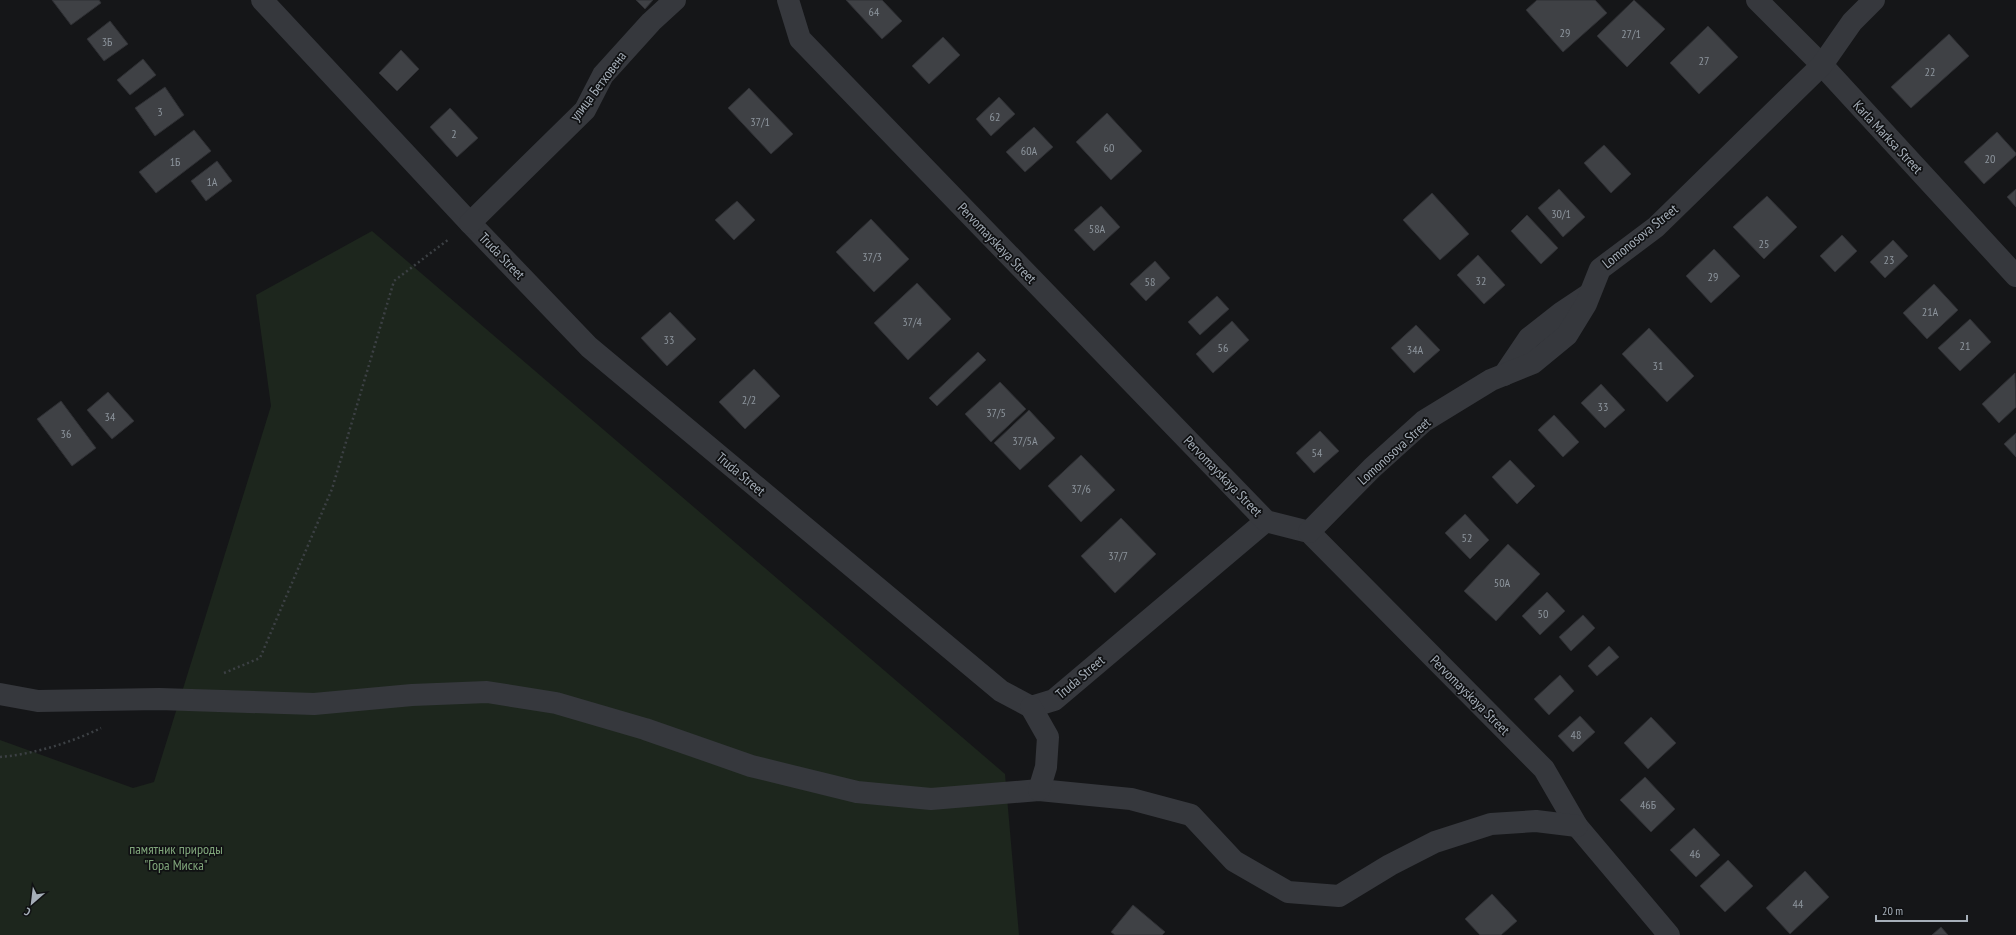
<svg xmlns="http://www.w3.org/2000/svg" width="2016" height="935" font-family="'PT Sans Narrow',sans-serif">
<rect width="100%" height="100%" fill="#151618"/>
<path fill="#1d261d" d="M372 231 1005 774 1019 935H0V740L133 788 154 782 271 406 256 295Z"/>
<g fill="#3f4145" stroke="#2f3034">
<path d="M52 0H99L101 3 71 25Z"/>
<path d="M636 0H653L645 9Z"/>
<path d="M846 0H882L902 21 882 39Z"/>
<path d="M1537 0H1595L1607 13 1563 52 1526 10Z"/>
<path d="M1634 0 1665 29 1627 67 1597 36Z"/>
<path d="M110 21 128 44 104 61 87 39Z"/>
<path d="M1708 26 1738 57 1699 94 1670 63Z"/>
<path d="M1949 34 1969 56 1911 108 1891 87Z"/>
<path d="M943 37 960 55 929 84 912 66Z"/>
<path d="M401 50 419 69 397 91 379 73Z"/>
<path d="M143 59 156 75 130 95 117 80Z"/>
<path d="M165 87 184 115 155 136 135 108Z"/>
<path d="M749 88 793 134 771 154 728 108Z"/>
<path d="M999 97 1015 114 991 136 976 119Z"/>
<path d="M450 108 478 138 457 157 430 127Z"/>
<path d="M1107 113 1142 151 1111 180 1076 142Z"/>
<path d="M1034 127 1053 147 1025 172 1006 152Z"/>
<path d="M194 130 211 151 156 193 139 172Z"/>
<path d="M1997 132 2016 153V155L1984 184 1964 162Z"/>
<path d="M1604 145 1631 174 1611 193 1584 163Z"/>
<path d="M217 161 232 181 206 201 191 181Z"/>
<path d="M1559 189 1585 217 1563 237 1538 208Z"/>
<path d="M2016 189V207L2007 197Z"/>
<path d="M1432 193 1469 234 1440 260 1403 220Z"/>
<path d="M1767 196 1797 227 1764 259 1733 227Z"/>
<path d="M737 201 755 220 734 240 715 220Z"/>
<path d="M1101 206 1120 227 1094 251 1074 230Z"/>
<path d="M1527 215 1558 248 1541 264 1511 231Z"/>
<path d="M871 219 909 259 874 292 836 252Z"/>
<path d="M1842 235 1857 251 1835 272 1820 256Z"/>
<path d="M1893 240 1908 256 1885 278 1870 262Z"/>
<path d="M1714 249 1740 276 1711 303 1686 276Z"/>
<path d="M1478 255 1505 285 1484 304 1457 275Z"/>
<path d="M1155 261 1170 278 1146 301 1130 284Z"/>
<path d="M917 283 951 319 908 360 874 323Z"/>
<path d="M1934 284 1958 310 1927 339 1903 313Z"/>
<path d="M1217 296 1229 309 1200 335 1188 322Z"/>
<path d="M670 312 696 339 667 366 641 338Z"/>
<path d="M1970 319 1991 342 1960 371 1938 348Z"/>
<path d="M1232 321 1249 340 1213 373 1196 354Z"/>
<path d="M1416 325 1440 350 1414 373 1391 348Z"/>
<path d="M1649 328 1694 376 1667 402 1622 354Z"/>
<path d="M978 352 986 360 937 406 929 398Z"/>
<path d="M754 369 780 396 745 429 719 402Z"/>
<path d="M2015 373 2016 407 1999 423 1982 404Z"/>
<path d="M1000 382 1026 409 991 442 965 414Z"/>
<path d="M1601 384 1625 410 1605 428 1581 403Z"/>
<path d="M108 392 134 421 112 439 87 410Z"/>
<path d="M61 401 96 448 72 466 37 419Z"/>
<path d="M1029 410 1055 438 1020 470 994 443Z"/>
<path d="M1554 415 1579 442 1563 457 1538 430Z"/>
<path d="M1320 431 1339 451 1314 473 1296 453Z"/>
<path d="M2016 433V457L2004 444Z"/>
<path d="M1081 455 1115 490 1081 522 1048 486Z"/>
<path d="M1510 460 1535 486 1517 504 1492 477Z"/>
<path d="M1465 514 1489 540 1470 559 1445 533Z"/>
<path d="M1121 518 1156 554 1115 593 1081 556Z"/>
<path d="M1508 544 1540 574 1496 621 1464 591Z"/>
<path d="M1547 592 1565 611 1540 635 1522 616Z"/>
<path d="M1583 615 1595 628 1571 651 1559 637Z"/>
<path d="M1609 646 1619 657 1597 676 1588 666Z"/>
<path d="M1560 675 1574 691 1549 715 1534 699Z"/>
<path d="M1580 716 1595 732 1573 752 1558 736Z"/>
<path d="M1651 717 1676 743 1648 769 1624 743Z"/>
<path d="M1645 777 1675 809 1651 832 1620 800Z"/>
<path d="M1694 828 1720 855 1696 877 1670 850Z"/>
<path d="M1728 860 1753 886 1725 912 1700 886Z"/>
<path d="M1805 871 1829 897 1790 934 1766 908Z"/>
<path d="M1492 894 1517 921 1501 935H1480L1465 919Z"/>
<path d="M1133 905 1165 932 1162 935H1115L1111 932Z"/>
<path d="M1941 927 1948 935H1932Z"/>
</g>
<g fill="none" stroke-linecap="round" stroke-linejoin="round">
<g stroke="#3c4044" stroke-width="2.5" stroke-dasharray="2 3" stroke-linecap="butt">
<path d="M224 673 260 658 332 489 394 281 449 239"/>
<path d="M0 757C34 754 70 743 101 728"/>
</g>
<g stroke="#36383d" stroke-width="22">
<path d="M262 0 470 223 589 347 1001 691 1031 707 1054 700 1266 521"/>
<path d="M788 0 800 39 1266 521 1309 532 1544 769 1577 826 1669 935"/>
<path d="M1757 0 1822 65 2016 276"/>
<path d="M470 223 585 110 603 75 651 22 675 0"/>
<path d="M1504 375 1529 338 1561 313 1588 295"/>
<path d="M1309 532 1372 468 1424 421 1491 380 1533 363 1567 335 1586 304 1600 269 1656 227 1822 65 1852 22 1874 0"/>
<path d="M0 694 38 701 159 699 314 704 412 695 487 692 556 703 645 729 751 766 857 792 931 799 1039 790 1131 799 1191 815 1234 861 1288 892 1339 896 1390 865 1435 842 1491 824 1536 821 1577 826"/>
<path d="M1031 707 1048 737 1046 767 1039 790"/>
</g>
</g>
<g text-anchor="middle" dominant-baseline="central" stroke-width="3.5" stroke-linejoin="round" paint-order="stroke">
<g font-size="12" fill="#8c949c">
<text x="874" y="11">64</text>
<text x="1565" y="32">29</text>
<text x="1631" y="33">27/1</text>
<text x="107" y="41">3Б</text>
<text x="1704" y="60">27</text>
<text x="1930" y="71">22</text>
<text x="160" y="111">3</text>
<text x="995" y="116">62</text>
<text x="760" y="121">37/1</text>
<text x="454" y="133">2</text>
<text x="1109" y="147">60</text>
<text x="1029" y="150">60А</text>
<text x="1990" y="158">20</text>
<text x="175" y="161">1Б</text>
<text x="212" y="181">1А</text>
<text x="1561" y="213">30/1</text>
<text x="1097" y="228">58А</text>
<text x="1764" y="243">25</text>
<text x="872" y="256">37/3</text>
<text x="1889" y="259">23</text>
<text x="1713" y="276">29</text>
<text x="1481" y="280">32</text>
<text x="1150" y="281">58</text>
<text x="1930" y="311">21А</text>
<text x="912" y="321">37/4</text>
<text x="669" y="339">33</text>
<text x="1965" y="345">21</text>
<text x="1223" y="347">56</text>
<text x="1415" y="349">34А</text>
<text x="1658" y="365">31</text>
<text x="749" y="399">2/2</text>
<text x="1603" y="406">33</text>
<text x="996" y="412">37/5</text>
<text x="110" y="416">34</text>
<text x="66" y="433">36</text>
<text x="1025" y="440">37/5А</text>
<text x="1317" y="452">54</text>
<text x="1081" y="488">37/6</text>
<text x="1467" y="537">52</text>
<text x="1118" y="555">37/7</text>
<text x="1502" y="582">50А</text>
<text x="1543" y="613">50</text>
<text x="1576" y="734">48</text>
<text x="1648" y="804">46Б</text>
<text x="1695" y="853">46</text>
<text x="1798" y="903">44</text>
</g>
<g font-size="14" fill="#a6afb9" stroke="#101113">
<text transform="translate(598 86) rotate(-53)">улица Бетховена</text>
<text transform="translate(1888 137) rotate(47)">Karla Marksa Street</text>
<text transform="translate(1640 236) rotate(-39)">Lomonosova Street</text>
<text transform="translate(997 243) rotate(46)">Pervomayskaya Street</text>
<text transform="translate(502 256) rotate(46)">Truda Street</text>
<text transform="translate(1394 451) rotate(-42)">Lomonosova Street</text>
<text transform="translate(741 474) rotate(40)">Truda Street</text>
<text transform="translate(1223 476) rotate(46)">Pervomayskaya Street</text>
<text transform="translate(1080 677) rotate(-40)">Truda Street</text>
<text transform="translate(1470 695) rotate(45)">Pervomayskaya Street</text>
</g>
<g font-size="14" fill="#80a67b" stroke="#101113">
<text x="176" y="849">памятник природы<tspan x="176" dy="16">"Гора Миска"</tspan></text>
</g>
</g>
<g transform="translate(32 903) rotate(208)" stroke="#101113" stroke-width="3" paint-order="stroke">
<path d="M0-3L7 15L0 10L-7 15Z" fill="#a6afb9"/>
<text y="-6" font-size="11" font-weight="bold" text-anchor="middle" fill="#a6afb9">С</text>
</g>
<path d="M1876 915v6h91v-6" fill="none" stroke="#a6afb9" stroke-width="2"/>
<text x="1882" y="915" font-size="12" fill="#a6afb9" stroke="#101113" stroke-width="3" paint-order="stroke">20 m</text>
</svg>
